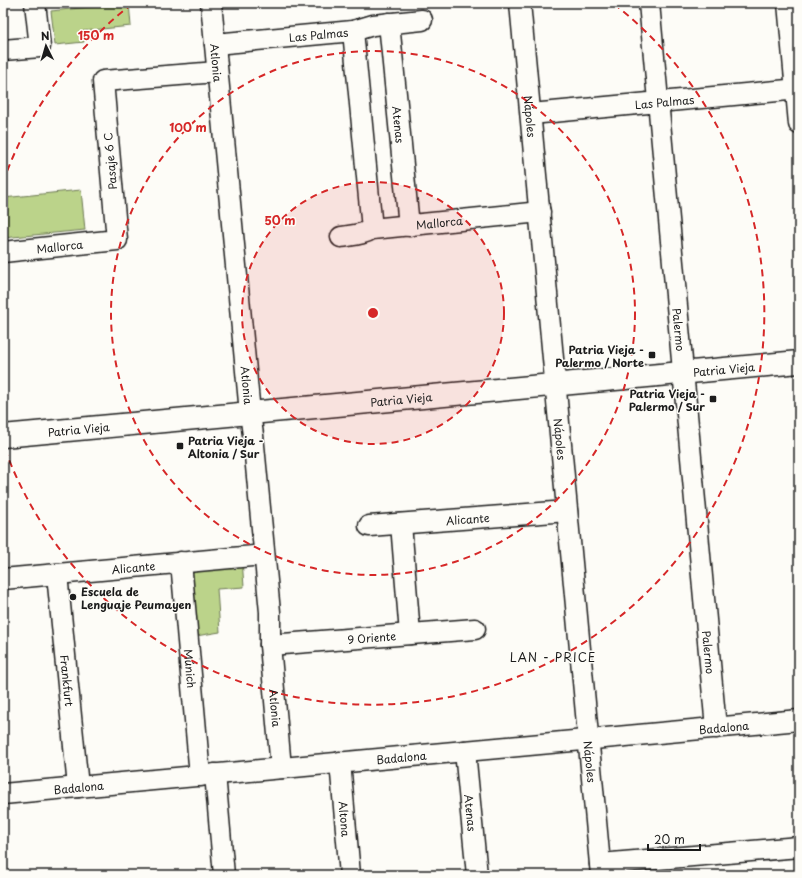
<svg xmlns="http://www.w3.org/2000/svg" width="802" height="878" font-family="'Playpen Sans',sans-serif">
<rect width="100%" height="100%" fill="#fdfcf7"/>
<filter id="ink" filterUnits="userSpaceOnUse"><feTurbulence type="fractalNoise" baseFrequency=".025" numOctaves="2"/><feDisplacementMap in="SourceGraphic" scale="8" xChannelSelector="R" yChannelSelector="G"/><feConvolveMatrix kernelMatrix="1 2 1 2 8 2 1 2 1" color-interpolation-filters="sRGB"/></filter>
<g filter="url(#ink)">
<g fill="#bbd38a" stroke="#6c7853">
<path d="M129 3 131 26 83 31 84 42 55 45 51 11Z"/>
<path d="M81 190 85 230 3 238V198Z"/>
<path d="M242 559 244 587 217 589 220 632 196 636 189 569Z"/>
</g>
<g fill="none" stroke-linecap="round" stroke-linejoin="round">
<g stroke="#1c1c1c" stroke-width="23">
<g id="street">
<path id="s1" d="M211 3 250 413 253 435 270 612V645L281 768"/>
<path id="s2" d="M520 3 601 875"/>
<path id="s3" d="M649 3 716 728"/>
<path d="M788 3 799 124"/>
<path id="s4" d="M389 23 409 226"/>
<path d="M353 31 372 229"/>
<path id="s5" d="M215 44 353 31 373 25 422 20"/>
<path d="M3 50 40 47 35 3"/>
<path id="s6" d="M531 114 799 89"/>
<path id="s7" d="M341 237C352 235 363 235 372 229L540 212"/>
<path id="s8" d="M3 252 117 240 103 81 217 72"/>
<path d="M401 524 410 634"/>
<path id="s9" d="M369 526 567 511"/>
<path id="s10" d="M181 562 200 776"/>
<path id="s11" d="M57 574 78 787"/>
<path id="s12" d="M3 579 264 555"/>
<path id="s13" d="M270 645 475 629"/>
<path id="s14" d="M465 751 477 875"/>
<path id="s15" d="M340 762 350 875"/>
<path d="M215 774 224 875"/>
<path id="s16" d="M3 794 799 720"/>
<path d="M600 864 799 847"/>
</g>
</g>
<g stroke="#1c1c1c" stroke-width="25">
<g id="secondary">
<path id="s17" d="M3 436 799 362"/>
</g>
</g>
<use href="#street" stroke="#fdfcf7" stroke-width="20"/>
<use href="#secondary" stroke="#fdfcf7" stroke-width="22"/>
</g>
</g>
<circle cx="373" cy="313" r="131" fill="#d62828" fill-opacity=".12"/>
<g fill="none" stroke="#d62828" stroke-width="2" stroke-dasharray="7 5">
<circle cx="373" cy="313" r="131"/>
<circle cx="373" cy="313" r="262"/>
<path d="M3 182A392 392 0 0 1 132 4M614 4A392 392 0 1 1 3 444"/>
</g>
<g fill="#1c1c1c" stroke="#fdfcf7" stroke-width="1.5">
<rect x="648" y="351" width="8" height="8" rx="2"/>
<rect x="709" y="395" width="8" height="8" rx="2"/>
<rect x="176" y="442" width="8" height="8" rx="2"/>
<circle cx="73" cy="597" r="4"/>
</g>
<g text-anchor="middle" dominant-baseline="central" stroke-width="3" stroke-linejoin="round" paint-order="stroke">
<g font-size="11" fill="#1c1c1c" stroke="#fdfcf7">
<text stroke="none"><textPath href="#s5" startOffset="104">Las Palmas</textPath></text>
<text stroke="none"><textPath href="#s1" startOffset="60">Atlonia</textPath></text>
<text stroke="none"><textPath href="#s6" startOffset="134">Las Palmas</textPath></text>
<text stroke="none"><textPath href="#s2" startOffset="114">Nápoles</textPath></text>
<text stroke="none"><textPath href="#s4" startOffset="102">Atenas</textPath></text>
<text transform="translate(110 161) rotate(-95)">Pasaje 6 C</text>
<text stroke="none"><textPath href="#s7" startOffset="100">Mallorca</textPath></text>
<text stroke="none"><textPath href="#s8" startOffset="57">Mallorca</textPath></text>
<text stroke="none"><textPath href="#s3" startOffset="328">Palermo</textPath></text>
<text stroke="none"><textPath href="#s17" startOffset="724">Patria Vieja</textPath></text>
<text stroke="none"><textPath href="#s1" startOffset="384">Atlonia</textPath></text>
<text stroke="none"><textPath href="#s17" startOffset="400">Patria Vieja</textPath></text>
<text stroke="none"><textPath href="#s17" startOffset="76">Patria Vieja</textPath></text>
<text stroke="none"><textPath href="#s2" startOffset="438">Nápoles</textPath></text>
<text stroke="none"><textPath href="#s9" startOffset="99">Alicante</textPath></text>
<text stroke="none"><textPath href="#s12" startOffset="131">Alicante</textPath></text>
<text stroke="none"><textPath href="#s13" startOffset="102">9 Oriente</textPath></text>
<text stroke="none"><textPath href="#s3" startOffset="652">Palermo</textPath></text>
<text stroke="none"><textPath href="#s10" startOffset="107">Múnich</textPath></text>
<text stroke="none"><textPath href="#s11" startOffset="107">Frankfurt</textPath></text>
<text stroke="none"><textPath href="#s1" startOffset="708">Atlonia</textPath></text>
<text stroke="none"><textPath href="#s16" startOffset="724">Badalona</textPath></text>
<text stroke="none"><textPath href="#s16" startOffset="400">Badalona</textPath></text>
<text stroke="none"><textPath href="#s2" startOffset="762">Nápoles</textPath></text>
<text stroke="none"><textPath href="#s16" startOffset="76">Badalona</textPath></text>
<text stroke="none"><textPath href="#s14" startOffset="62">Atenas</textPath></text>
<text stroke="none"><textPath href="#s15" startOffset="57">Altona</textPath></text>
</g>
<g font-size="11" font-weight="bold" fill="#1c1c1c" stroke="#fdfcf7" text-anchor="end">
<text x="644" y="349">Patria Vieja -<tspan x="644" dy="13">Palermo / Norte</tspan></text>
<text x="705" y="393">Patria Vieja -<tspan x="705" dy="13">Palermo / Sur</tspan></text>
<text x="188" y="440" text-anchor="start">Patria Vieja -<tspan x="188" dy="13">Altonia / Sur</tspan></text>
<text x="81" y="591" text-anchor="start">Escuela de<tspan x="81" dy="13">Lenguaje Peumayen</tspan></text>
</g>
<g font-size="12" letter-spacing="1" fill="#1c1c1c" stroke="#fdfcf7">
<text x="553" y="657">LAN - PRICE</text>
</g>
</g>
<circle cx="373" cy="313" r="6" fill="#d62828" stroke="#fdfcf7" stroke-width="2"/>
<g font-size="12" text-anchor="middle" font-weight="bold" fill="#d62828" stroke="#fdfcf7" stroke-width="3" stroke-linejoin="round" paint-order="stroke">
<text x="96" y="40">150 m</text>
<text x="188" y="132">100 m</text>
<text x="280" y="225">50 m</text>
</g>
<rect width="802" height="878" fill="none" stroke="#fdfcf7" stroke-width="16"/>
<rect x="8" y="8" width="786" height="862" fill="none" stroke="#1c1c1c" stroke-width="1.5" filter="url(#ink)"/>
<g transform="translate(46 46) rotate(355)" stroke="#fdfcf7" stroke-width="3" paint-order="stroke">
<path d="M0-3L7 15L0 10L-7 15Z" fill="#1c1c1c"/>
<text y="-6" font-size="11" font-weight="bold" text-anchor="middle" fill="#1c1c1c">N</text>
</g>
<path d="M648 844v6h52v-6" fill="none" stroke="#1c1c1c" stroke-width="2"/>
<text x="654" y="844" font-size="12" fill="#1c1c1c" stroke="#fdfcf7" stroke-width="3" paint-order="stroke">20 m</text>
</svg>
